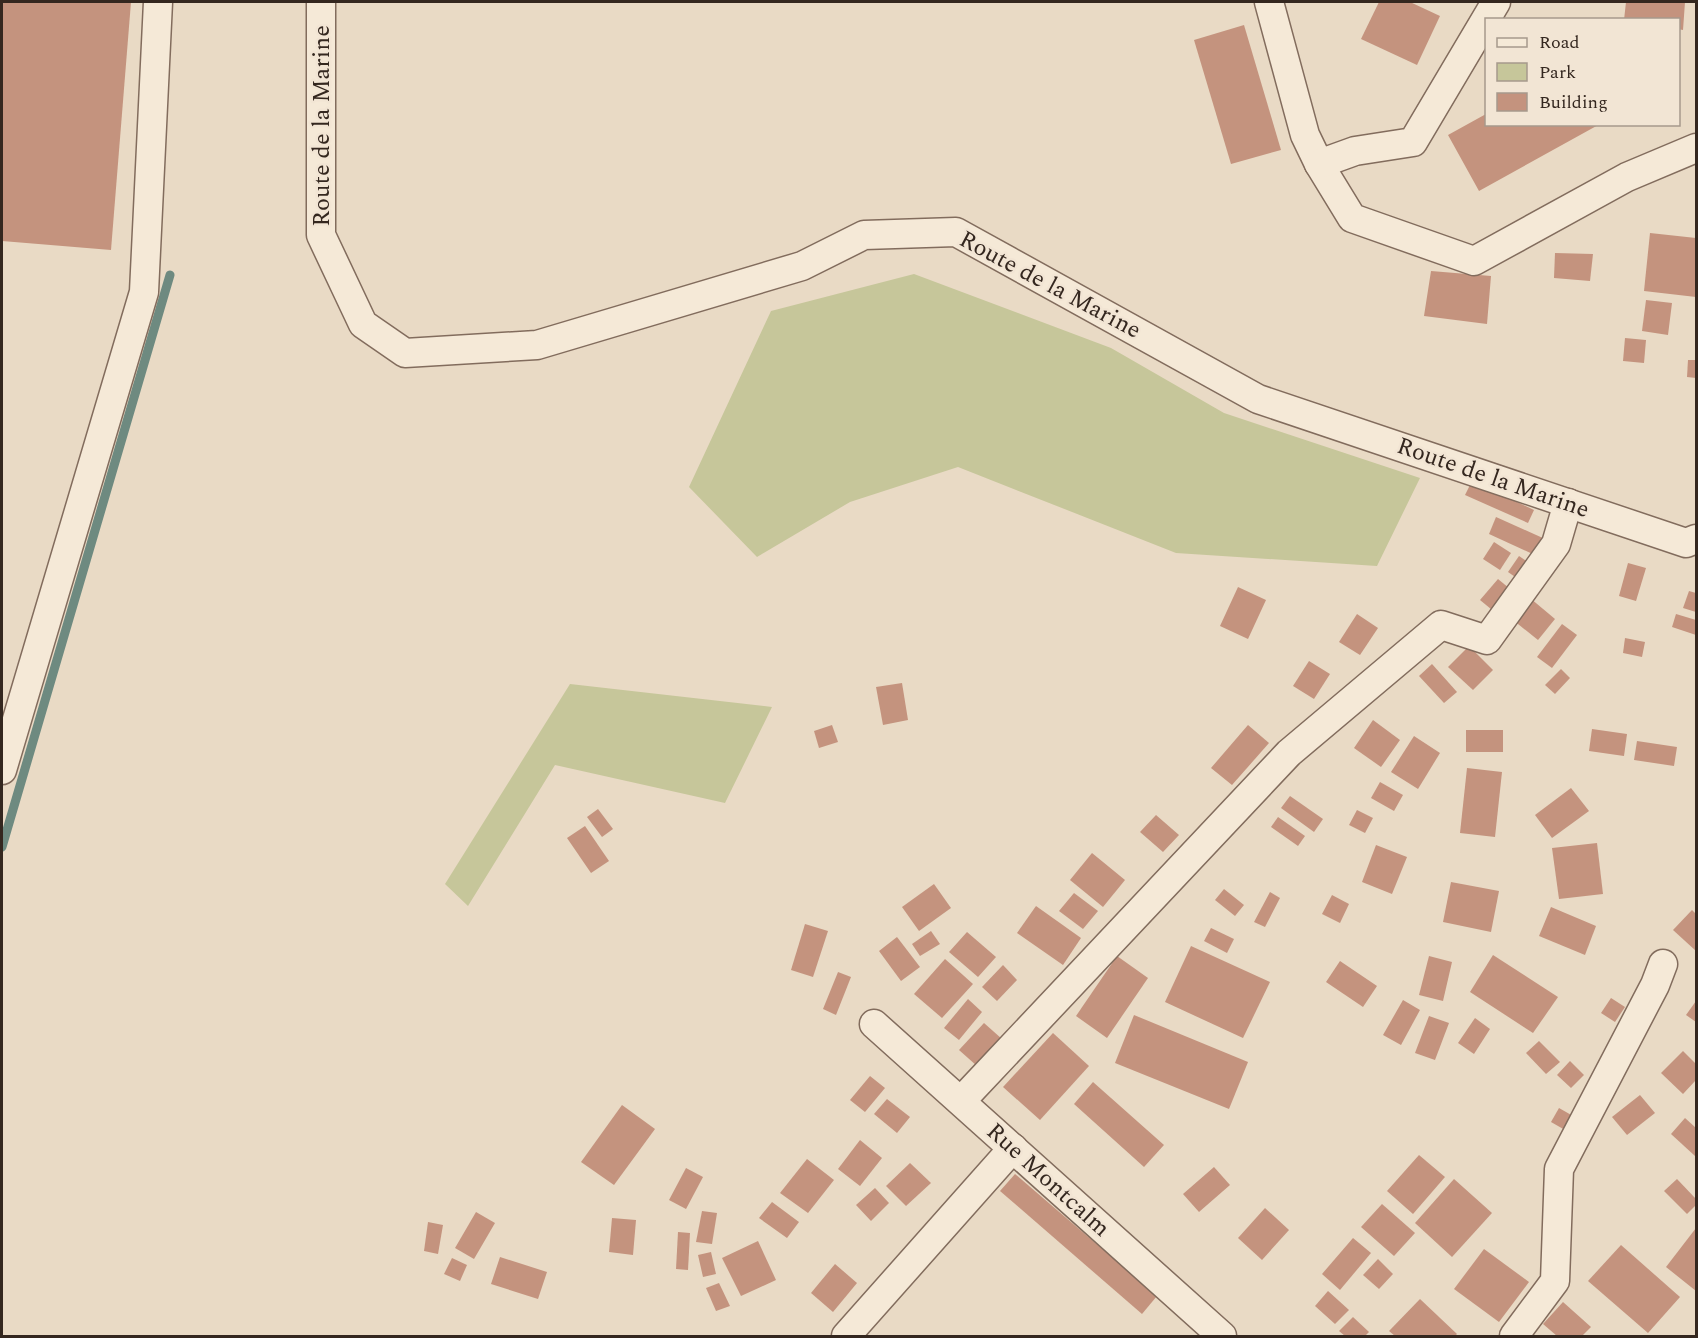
<svg xmlns="http://www.w3.org/2000/svg" width="1698" height="1338" font-family="Spectral,serif">
<rect width="100%" height="100%" fill="#e9dac5"/>
<g fill="#c6c69a">
<path d="M914 274 1111 348 1224 413 1420 478 1377 566 1176 553 958 467 850 502 757 557 689 487 771 311Z"/>
<path d="M570 684 772 707 725 803 555 765 468 906 445 884Z"/>
</g>
<g fill="none" stroke-linecap="round" stroke-linejoin="round">
<path stroke="#6e8a80" stroke-width="9" d="M2 847 170 275"/>
</g>
<g fill="#c4937e">
<path d="M2 2H131L111 250 2 241Z"/>
<path d="M1379 2H1410L1440 16 1417 65 1361 39Z"/>
<path d="M1626 2H1685L1683 30 1678 29V20H1624Z"/>
<path d="M1244 25 1281 150 1231 164 1194 40Z"/>
<path d="M1486 114V124H1600L1479 191 1448 135Z"/>
<path d="M1650 233 1696 238V297L1644 291Z"/>
<path d="M1555 253 1593 254 1590 281 1554 278Z"/>
<path d="M1431 271 1491 276 1487 324 1424 316Z"/>
<path d="M1646 300 1672 303 1668 335 1642 331Z"/>
<path d="M1625 338 1646 340 1644 363 1623 361Z"/>
<path d="M1688 360H1696V378L1687 377Z"/>
<path d="M1472 481 1534 510 1528 523 1465 495Z"/>
<path d="M1496 517 1545 539 1537 556 1489 534Z"/>
<path d="M1494 542 1511 553 1500 570 1483 559Z"/>
<path d="M1519 556 1532 565 1521 581 1508 572Z"/>
<path d="M1628 563 1646 568 1636 601 1619 596Z"/>
<path d="M1498 579 1515 593 1497 614 1480 600Z"/>
<path d="M1238 587 1266 600 1248 639 1220 626Z"/>
<path d="M1689 591 1696 593V612L1683 608Z"/>
<path d="M1530 598 1555 619 1538 640 1513 620Z"/>
<path d="M1357 614 1378 628 1360 655 1339 642Z"/>
<path d="M1676 614 1696 620V635L1672 627Z"/>
<path d="M1562 624 1577 635 1552 668 1537 657Z"/>
<path d="M1625 638 1645 642 1642 657 1623 653Z"/>
<path d="M1469 646 1493 670 1473 690 1448 667Z"/>
<path d="M1309 661 1330 674 1314 699 1293 686Z"/>
<path d="M1432 664 1457 692 1444 703 1419 676Z"/>
<path d="M1561 669 1570 678 1555 694 1545 685Z"/>
<path d="M902 683 908 720 883 725 876 687Z"/>
<path d="M1373 720 1400 740 1381 767 1354 748Z"/>
<path d="M832 725 838 742 819 748 814 731Z"/>
<path d="M1248 725 1269 743 1232 785 1211 768Z"/>
<path d="M1592 729 1627 734 1624 756 1589 751Z"/>
<rect x="1466" y="730" width="37" height="22"/>
<path d="M1414 736 1440 753 1418 789 1391 772Z"/>
<path d="M1637 741 1677 747 1674 766 1634 760Z"/>
<path d="M1467 768 1502 772 1495 837 1460 833Z"/>
<path d="M1380 782 1403 795 1394 811 1371 798Z"/>
<path d="M1571 788 1589 811 1552 838 1535 815Z"/>
<path d="M1290 796 1323 819 1314 832 1281 808Z"/>
<path d="M598 809 613 829 602 837 587 817Z"/>
<path d="M1357 810 1373 818 1365 833 1349 825Z"/>
<path d="M1156 815 1179 835 1163 852 1140 832Z"/>
<path d="M1278 817 1305 836 1298 846 1271 827Z"/>
<path d="M585 826 609 861 591 873 567 838Z"/>
<path d="M1597 843 1603 894 1559 899 1552 848Z"/>
<path d="M1376 845 1407 857 1392 894 1362 882Z"/>
<path d="M1092 853 1125 880 1103 907 1070 880Z"/>
<path d="M1451 882 1499 891 1491 932 1443 922Z"/>
<path d="M934 884 951 908 919 931 902 907Z"/>
<path d="M1224 889 1244 905 1235 916 1215 900Z"/>
<path d="M1270 892 1280 898 1265 927 1254 922Z"/>
<path d="M1074 893 1098 911 1083 929 1059 911Z"/>
<path d="M1332 895 1349 904 1340 923 1322 914Z"/>
<path d="M1036 906 1081 938 1063 965 1017 933Z"/>
<path d="M1551 907 1596 926 1585 955 1539 936Z"/>
<path d="M1692 910 1696 914V951L1673 930Z"/>
<path d="M805 924 828 931 813 977 791 970Z"/>
<path d="M1211 928 1234 939 1227 953 1204 941Z"/>
<path d="M931 931 940 944 920 956 912 944Z"/>
<path d="M967 932 996 957 978 977 949 952Z"/>
<path d="M897 937 920 967 901 981 879 951Z"/>
<path d="M1191 946 1270 982 1243 1038 1165 1002Z"/>
<path d="M1493 955 1558 997 1533 1033 1470 992Z"/>
<path d="M1117 956 1148 978 1107 1038 1076 1016Z"/>
<path d="M1429 956 1452 962 1443 1001 1419 995Z"/>
<path d="M945 959 973 984 942 1018 914 994Z"/>
<path d="M1340 961 1377 986 1363 1007 1326 982Z"/>
<path d="M1003 965 1017 980 997 1001 982 987Z"/>
<path d="M838 972 851 977 836 1015 823 1009Z"/>
<path d="M1611 998 1625 1007 1615 1022 1601 1013Z"/>
<path d="M968 999 982 1012 959 1040 944 1028Z"/>
<path d="M1403 1000 1420 1010 1401 1045 1383 1035Z"/>
<path d="M1696 1001V1022L1686 1015Z"/>
<path d="M1134 1015 1248 1062 1229 1109 1115 1063Z"/>
<path d="M1429 1016 1449 1023 1435 1060 1415 1053Z"/>
<path d="M1475 1018 1490 1029 1474 1054 1458 1043Z"/>
<path d="M984 1023 1002 1039 977 1066 959 1050Z"/>
<path d="M1053 1033 1089 1066 1040 1120 1003 1087Z"/>
<path d="M1539 1041 1560 1062 1546 1074 1526 1053Z"/>
<path d="M1683 1051 1696 1064V1080L1683 1094 1661 1073Z"/>
<path d="M1570 1061 1584 1075 1571 1088 1557 1075Z"/>
<path d="M870 1076 885 1088 865 1112 850 1100Z"/>
<path d="M1093 1082 1164 1145 1144 1167 1074 1104Z"/>
<path d="M1640 1095 1655 1113 1627 1135 1612 1117Z"/>
<path d="M887 1099 910 1117 897 1133 874 1114Z"/>
<path d="M622 1105 655 1129 614 1185 581 1162Z"/>
<path d="M1559 1108 1573 1116 1565 1130 1551 1122Z"/>
<path d="M1685 1118 1696 1128V1155L1695 1156 1671 1134Z"/>
<path d="M860 1140 882 1158 860 1186 838 1169Z"/>
<path d="M1419 1155 1445 1177 1413 1214 1387 1191Z"/>
<path d="M807 1159 834 1180 808 1213 780 1193Z"/>
<path d="M910 1163 931 1183 906 1206 886 1186Z"/>
<path d="M1214 1167 1230 1185 1199 1212 1183 1194Z"/>
<path d="M686 1168 703 1177 686 1209 669 1200Z"/>
<path d="M1015 1174 1157 1296 1142 1314 1000 1191Z"/>
<path d="M1454 1179 1492 1213 1452 1257 1415 1223Z"/>
<path d="M1677 1179 1696 1199V1205L1687 1214 1664 1191Z"/>
<path d="M875 1188 889 1203 871 1221 856 1205Z"/>
<path d="M772 1202 799 1222 787 1238 759 1218Z"/>
<path d="M1382 1204 1415 1233 1394 1256 1361 1227Z"/>
<path d="M1265 1208 1289 1230 1262 1260 1238 1238Z"/>
<path d="M702 1211 717 1213 712 1244 696 1242Z"/>
<path d="M476 1212 495 1223 474 1259 455 1248Z"/>
<path d="M612 1218 636 1220 633 1255 609 1252Z"/>
<path d="M428 1222 443 1225 438 1254 424 1251Z"/>
<path d="M1696 1228V1291L1666 1267Z"/>
<path d="M678 1232 690 1233 688 1270 676 1269Z"/>
<path d="M1353 1238 1371 1253 1340 1290 1322 1274Z"/>
<path d="M758 1241 776 1280 741 1296 722 1258Z"/>
<path d="M1621 1245 1680 1297 1648 1333 1588 1281Z"/>
<path d="M1484 1249 1529 1282 1499 1322 1454 1289Z"/>
<path d="M711 1252 716 1274 703 1277 698 1255Z"/>
<path d="M500 1257 547 1272 538 1299 491 1284Z"/>
<path d="M452 1258 467 1265 460 1281 444 1274Z"/>
<path d="M1378 1259 1393 1274 1379 1289 1363 1275Z"/>
<path d="M835 1264 857 1283 833 1312 811 1293Z"/>
<path d="M719 1283 730 1306 716 1311 706 1288Z"/>
<path d="M1328 1291 1349 1310 1335 1324 1315 1306Z"/>
<path d="M1420 1299 1457 1334 1455 1336H1395L1389 1331Z"/>
<path d="M1563 1302 1591 1327 1582 1336H1557L1543 1324Z"/>
<path d="M1353 1317 1369 1332 1365 1336H1345L1339 1331Z"/>
</g>
<g fill="none" stroke-linecap="round" stroke-linejoin="round">
<g stroke="#826c5d" stroke-width="31">
<g id="street">
<path d="M321 2V235L363 324 405 353 537 345 802 266 864 235 956 232 1258 399 1686 543 1696 539"/>
<path d="M1269 2 1305 135 1319 164 1352 218 1474 261 1627 177 1696 148"/>
<path d="M1319 164 1355 151 1413 142 1496 2"/>
<path d="M2 770 144 292 158 2"/>
<path d="M874 1024 1222 1336"/>
<path d="M961 1101 1289 753 1441 625 1487 640 1556 544 1568 503"/>
<path d="M846 1336 1013 1148"/>
<path d="M1514 1336 1555 1281 1559 1169 1655 985 1663 964"/>
</g>
</g>
<use href="#street" stroke="#f5e9d7" stroke-width="28"/>
</g>
<g text-anchor="middle" dominant-baseline="central" stroke-width="5" stroke-linejoin="round" paint-order="stroke">
<g font-size="24" fill="#34271f" stroke="#f2e5d4">
<text transform="translate(322 126) rotate(-90)">Route de la Marine</text>
<text transform="translate(1050 285) rotate(28)">Route de la Marine</text>
<text transform="translate(1493 478) rotate(19)">Route de la Marine</text>
<text transform="translate(1048 1180) rotate(42)">Rue Montcalm</text>
</g>
</g>
<rect width="1698" height="1338" fill="none" stroke="#34271f" stroke-width="6"/>
<rect x="1485" y="18" width="195" height="108" fill="#f2e5d4" stroke="#a6998c" stroke-width="1.5"/>
<rect x="1497" y="38" width="30" height="9" fill="#f5e9d7" stroke="#a6998c" stroke-width="1.5"/>
<text x="1539" y="48" font-size="18" fill="#34271f">Road</text>
<rect x="1497" y="63" width="30" height="18" fill="#c6c69a" stroke="#a6998c" stroke-width="1.5"/>
<text x="1539" y="78" font-size="18" fill="#34271f">Park</text>
<rect x="1497" y="93" width="30" height="18" fill="#c4937e" stroke="#a6998c" stroke-width="1.5"/>
<text x="1539" y="108" font-size="18" fill="#34271f">Building</text>
</svg>
